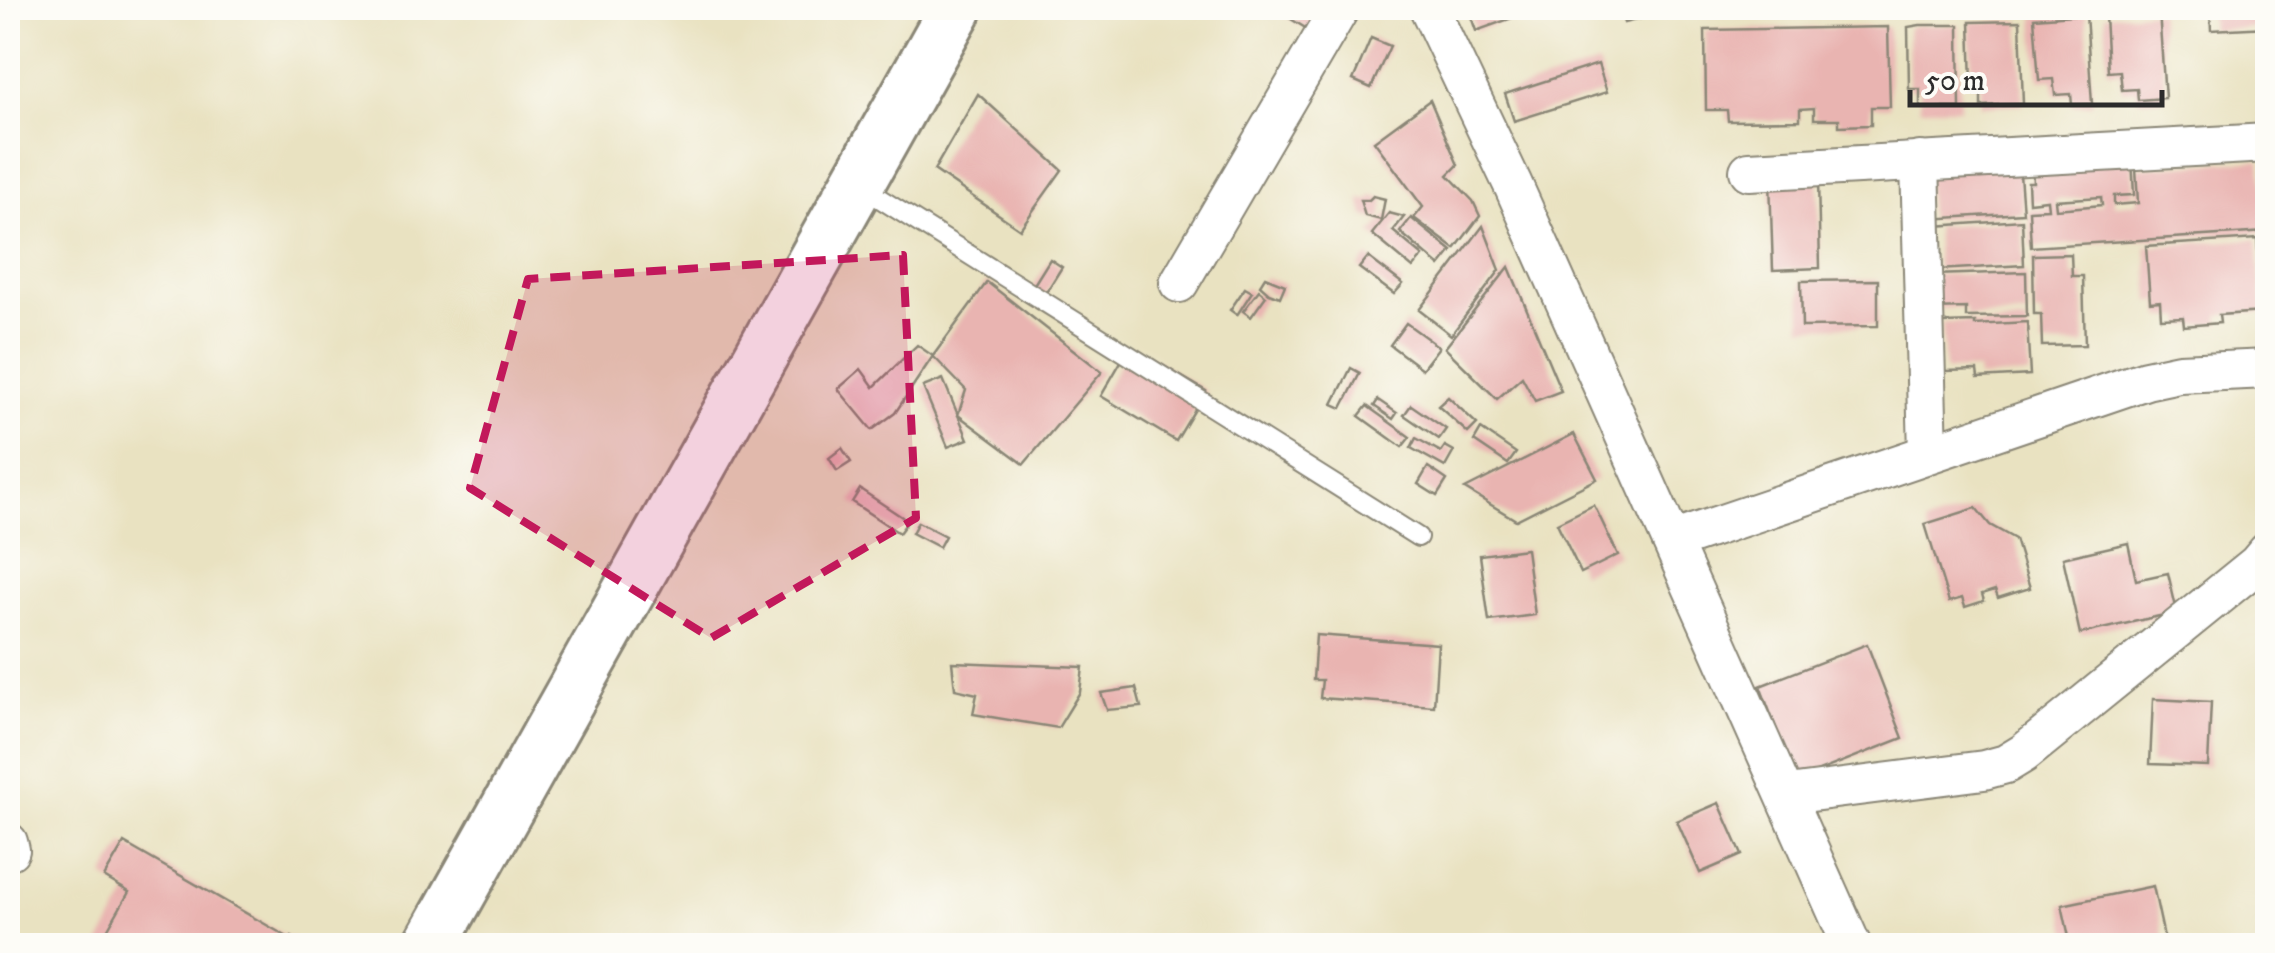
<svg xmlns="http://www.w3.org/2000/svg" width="2275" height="953" font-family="'IM FELL DW Pica',serif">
<rect width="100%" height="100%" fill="#fdfcf7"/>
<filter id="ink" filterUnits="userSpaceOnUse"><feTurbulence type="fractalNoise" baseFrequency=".01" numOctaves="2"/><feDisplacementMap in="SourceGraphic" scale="20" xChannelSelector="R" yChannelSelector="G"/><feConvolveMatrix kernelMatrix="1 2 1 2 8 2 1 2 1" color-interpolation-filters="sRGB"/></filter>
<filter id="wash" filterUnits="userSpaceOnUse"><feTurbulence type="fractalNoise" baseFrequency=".0048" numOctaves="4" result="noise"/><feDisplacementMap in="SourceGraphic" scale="40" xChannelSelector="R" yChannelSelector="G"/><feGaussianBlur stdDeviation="2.25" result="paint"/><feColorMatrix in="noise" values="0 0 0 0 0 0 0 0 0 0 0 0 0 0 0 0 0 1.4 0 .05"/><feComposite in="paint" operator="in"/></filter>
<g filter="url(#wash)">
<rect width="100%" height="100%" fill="#e9e2c1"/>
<g id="blocks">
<g fill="#e9b4b1" fill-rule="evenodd">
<path d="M1273 8H1325L1312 32Z"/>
<path d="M1468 8H1537L1536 15 1525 18 1523 14 1476 31Z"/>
<path d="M1619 8H1645L1648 17 1624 23Z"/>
<path d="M2268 8V27L2211 30 2210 10Z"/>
<path d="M2159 11 2165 98 2138 100 2137 89 2122 90 2120 71 2108 72 2105 15Z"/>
<path d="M2086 14 2092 104 2072 105 2071 94 2055 95 2053 79 2039 80 2034 18Z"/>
<path d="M2020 21 2023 104 1981 106V84H1972L1970 22Z"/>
<path d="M1920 25H1959L1960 108H1920V89H1909L1908 27Z"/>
<path d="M1888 27 1890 107H1871V125L1839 126V119H1814V108L1800 109V120L1728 121 1727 110H1706L1705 30Z"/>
<path d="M1371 38 1390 46 1371 88 1353 80Z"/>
<path d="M1598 64 1607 92 1514 121 1505 94Z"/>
<path d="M978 94 1062 170 1020 229 934 170Z"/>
<path d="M1430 100 1458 165 1448 175 1473 201 1480 216 1455 249 1414 218 1423 207 1374 141Z"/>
<path d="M2132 159 2134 195 2114 196V205L2138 203 2136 168 2260 160 2266 232 2031 247 2029 210 2048 209 2047 200 2029 202 2028 182H2033L2032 166ZM2101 197 2102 205 2056 209 2055 200Z"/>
<path d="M2019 161 2023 213 1929 219 1926 167Z"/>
<path d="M1818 179 1820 268 1773 270 1770 180Z"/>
<path d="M1373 196 1385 199 1381 220 1365 216 1360 200H1369Z"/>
<path d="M1389 213 1404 217 1393 231 1423 256 1413 268 1372 234Z"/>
<path d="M1411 218 1452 251 1440 266 1400 232Z"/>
<path d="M2022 220 2024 265 1937 270 1935 226Z"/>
<path d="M1483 226 1500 270 1451 335 1419 310Z"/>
<path d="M2257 239 2263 312 2219 315 2220 323 2184 326 2183 317 2161 318 2160 301 2150 302 2146 246Z"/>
<path d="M2071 254 2072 276H2083L2085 345 2042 346 2041 314H2034L2033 255Z"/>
<path d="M1368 257 1403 284 1394 294 1359 268Z"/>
<path d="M1050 259 1062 267 1037 307 1025 299Z"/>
<path d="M1509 267 1561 391 1535 401 1522 377 1497 399 1445 348Z"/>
<path d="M2026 272 2027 316 1966 317V308L1933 309 1932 275Z"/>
<path d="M1265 277 1285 285 1280 297 1269 293 1260 285Z"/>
<path d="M1878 280V326L1802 327 1801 281Z"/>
<path d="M987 282 1102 372 1024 464 958 415 966 390 933 356Z"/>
<path d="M1245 288 1252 292 1237 315 1230 310Z"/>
<path d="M1259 290 1266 296 1251 317 1243 311Z"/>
<path d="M1975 322V325L2027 322 2030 375 1978 378 1977 370 1945 371 1942 323Z"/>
<path d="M1406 323 1439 347 1422 369 1390 345Z"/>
<path d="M917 345 933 356 895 413 872 430 838 389 861 369 874 387Z"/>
<path d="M1130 346 1206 391 1176 441 1101 396Z"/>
<path d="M1351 368 1360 373 1342 408 1333 404Z"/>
<path d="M943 379 968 439 948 447 923 387Z"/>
<path d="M1448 397 1477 424 1468 433 1438 406Z"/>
<path d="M1378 400 1397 413 1393 419 1374 406Z"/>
<path d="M1411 405 1446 429 1439 439 1404 415Z"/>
<path d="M1367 406 1410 437 1402 447 1359 416Z"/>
<path d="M1481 429 1516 453 1508 464 1474 441Z"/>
<path d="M1574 434 1597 479 1516 520 1465 489Z"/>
<path d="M1416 438 1441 452 1445 446 1454 451 1445 467 1411 448Z"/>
<path d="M842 448 851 462 837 471 829 458Z"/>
<path d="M1428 467 1447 480 1437 496 1418 484Z"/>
<path d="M860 489 908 521 899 533 852 502Z"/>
<path d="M1594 505 1618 555 1581 573 1557 523Z"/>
<path d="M1976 508 1990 525 2015 539 2030 588 1998 598 1995 590 1982 594 1984 601 1965 607 1962 598 1949 602 1925 524Z"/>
<path d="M918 522 945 536 939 547 912 533Z"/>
<path d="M2128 543 2136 580 2168 573 2177 612 2080 634 2063 558Z"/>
<path d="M1526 549 1535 615 1489 621 1480 555Z"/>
<path d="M1316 635 1438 644 1434 706 1320 698 1322 680H1313Z"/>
<path d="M1867 644 1903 738 1796 780 1760 686Z"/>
<path d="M952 662 1083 667 1080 692 1058 728 973 714 977 694 955 689Z"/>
<path d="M1136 688 1141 707 1107 710 1101 693Z"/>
<path d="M2153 699 2211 702 2208 766 2150 764Z"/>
<path d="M1719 803 1742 855 1700 873 1677 821Z"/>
<path d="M124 843 291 939 292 937 306 946H98L129 892 104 877Z"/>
<path d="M2153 886 2166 946H2071L2062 905Z"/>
</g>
</g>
</g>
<g filter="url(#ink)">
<use href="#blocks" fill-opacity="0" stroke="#8a8676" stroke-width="2.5"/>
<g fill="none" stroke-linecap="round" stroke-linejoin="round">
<g stroke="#8a8676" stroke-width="22">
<path id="service" d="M860 186 1418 537"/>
</g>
<g stroke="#8a8676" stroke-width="42">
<g id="minor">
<path d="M1429 8 1513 185 1852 946"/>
<path d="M1920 161 1928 453"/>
<path d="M1749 171 2268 143"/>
<path d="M1179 283 1340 8"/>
<path d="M1672 541 2146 380 2179 373 2268 369"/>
<path d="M1788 795 1984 770 2006 764 2024 753 2257 564 2268 551"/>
<path d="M8 842 10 850"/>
</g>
</g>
<g stroke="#8a8676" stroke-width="58">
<path id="secondary" d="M430 946 956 8"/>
</g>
<use href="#service" stroke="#fff" stroke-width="18"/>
<use href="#minor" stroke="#fff" stroke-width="38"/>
<use href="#secondary" stroke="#fff" stroke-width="52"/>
</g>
</g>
<path fill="#c2185b" fill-opacity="0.2" stroke="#c2185b" stroke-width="8" stroke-dasharray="20 12" stroke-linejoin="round" d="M903 255 916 518 711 638 470 488 528 279Z"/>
<rect width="2275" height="953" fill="none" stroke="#fdfcf7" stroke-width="40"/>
<path d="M1910 90v15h252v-15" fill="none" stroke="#2b2b2b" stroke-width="5"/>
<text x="1925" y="90" font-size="30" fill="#2b2b2b" stroke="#fdfcf7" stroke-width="8" paint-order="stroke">50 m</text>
</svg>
